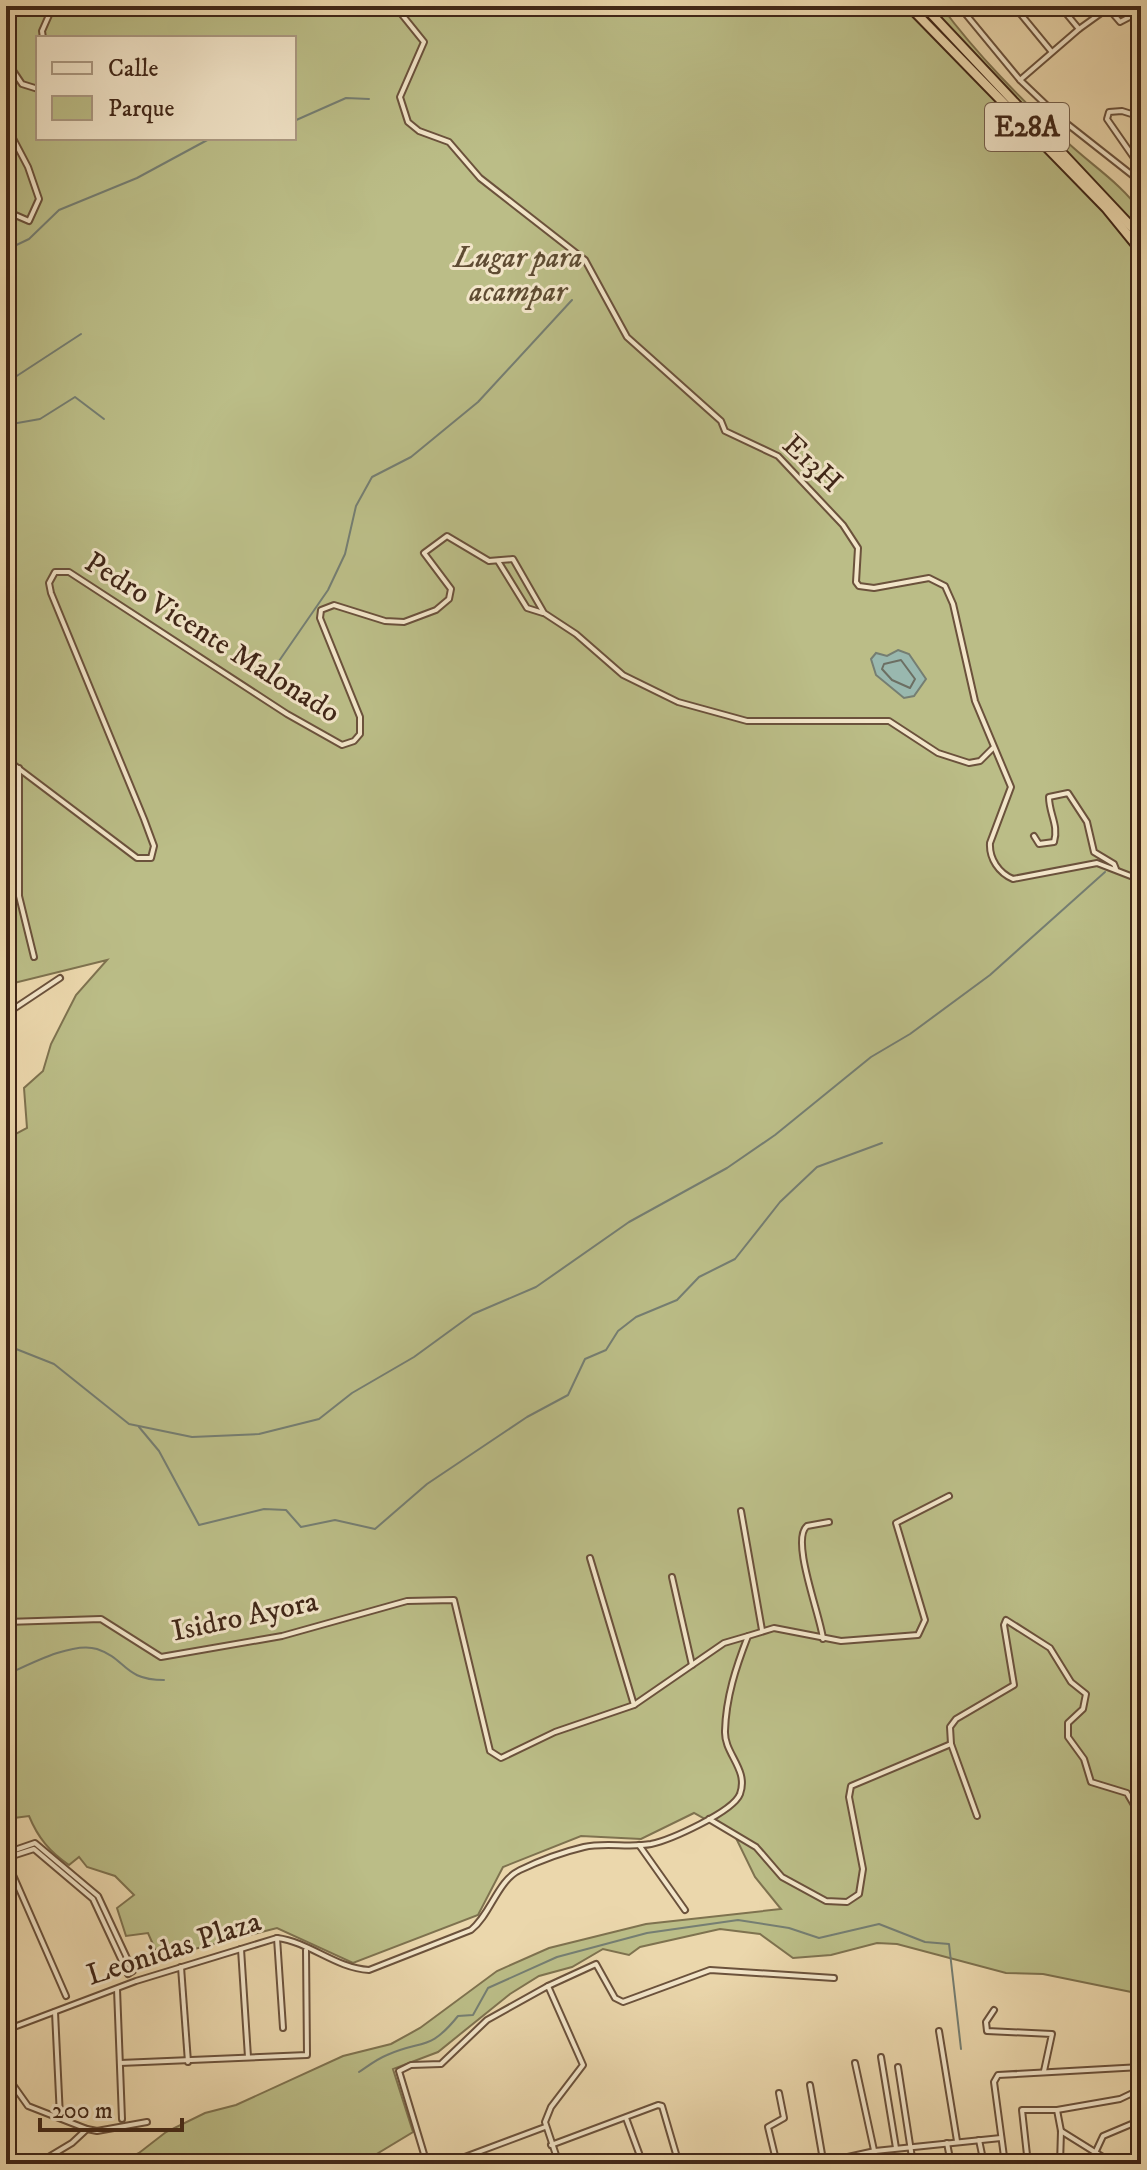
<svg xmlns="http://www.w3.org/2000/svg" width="1147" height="2170" font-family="'IM FELL DW Pica',serif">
<rect width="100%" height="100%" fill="#ebd7ac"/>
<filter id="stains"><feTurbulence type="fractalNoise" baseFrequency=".0025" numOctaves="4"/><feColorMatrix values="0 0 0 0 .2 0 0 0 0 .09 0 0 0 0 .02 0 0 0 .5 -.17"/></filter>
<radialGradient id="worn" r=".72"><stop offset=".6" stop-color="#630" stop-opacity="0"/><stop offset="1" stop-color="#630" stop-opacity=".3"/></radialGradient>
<path fill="#bbbd87" stroke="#7e724f" stroke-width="2" fill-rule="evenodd" d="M6 6H941C978 56 1021 99 1066 141 1091 165 1121 183 1141 212V1994L1043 1974 1006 1973 897 1944 877 1943 831 1955 793 1958 760 1934 720 1929 640 1947 629 1955 603 1949 572 1967 539 1976 510 1994 438 2052 393 2069 413 2132 360 2164H117L139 2153 166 2132 205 2113 236 2105 343 2056 391 2044 420 2028 497 1971 549 1948 646 1924 781 1909 755 1877 735 1836 694 1813 641 1839 581 1836 503 1867 478 1915 353 1963 277 1928 159 1958 148 1933 126 1936 117 1908 134 1895 115 1876 87 1867 79 1857 69 1865C50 1852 38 1838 29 1816L14 1818 6 1826V1139L27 1128 24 1088 43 1071 51 1044 76 995 107 960 6 985ZM38 38H294V138H38Z"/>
<path fill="#99b8af" stroke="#757e72" stroke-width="2" d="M898 650 909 654 926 679 914 696 904 698 876 675 871 659 876 653 887 656Z"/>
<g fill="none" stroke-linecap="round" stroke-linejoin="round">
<path stroke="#6c6f63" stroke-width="2" d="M901 660 915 679 910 688 892 680 882 669 884 664Z"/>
<g stroke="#757e72" stroke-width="2">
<path d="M294 121 346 98 369 99"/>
<path d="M6 250 29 239 59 210 137 178 211 138"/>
<path d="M6 383 81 334"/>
<path d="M6 425 40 419 75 397 104 419"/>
<path d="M270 674 328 590 345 554 356 506 372 477 411 457 478 402 572 300"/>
<path d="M6 1345 54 1364 129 1424 192 1437 259 1434 319 1419 352 1393 414 1357 473 1314 536 1287 629 1222 727 1168 775 1135 871 1057 910 1034 990 975 1105 872"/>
<path d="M139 1427 159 1451 199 1525 264 1509 286 1510 301 1527 335 1520 375 1529 427 1484 527 1417 568 1395 585 1359 606 1350 618 1331 636 1317 677 1300 699 1277 735 1259 780 1202 817 1167 882 1143"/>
<path d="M6 1675C28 1665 73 1641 97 1649 127 1659 123 1680 164 1680"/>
<path d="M359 2072C368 2066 377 2059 387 2055 423 2039 429 2052 458 2016L473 2015 488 1988 557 1957 647 1933 738 1920 789 1928 819 1938 879 1924 925 1942 949 1944 961 2049"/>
</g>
<g stroke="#6b523c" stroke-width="8">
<g id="street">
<path d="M395 6 424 42 400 97 408 122 419 131 449 142 480 178 585 260 627 337 721 421 725 431 778 456 843 525 858 548 856 582 859 586 874 588 929 578 945 586 953 604 975 701 1011 787 990 843C989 859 999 873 1013 879L1097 863 1141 880"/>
<path d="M959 6 1020 80 1061 119 1141 182"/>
<path d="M1014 6 1051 51"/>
<path d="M1060 6 1079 29"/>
<path d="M1108 8 1120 22 1141 11"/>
<path d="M934 13 949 6"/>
<path d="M43 38 42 31 53 6"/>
<path d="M1141 52 1138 54 1141 59"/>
<path d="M6 60 22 84 38 89"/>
<path d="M1020 80 1079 29 1111 6"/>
<path d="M1141 117 1122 111 1109 112 1107 119 1141 168"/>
<path d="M6 125 28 167 39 199 29 221 6 211"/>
<path d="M498 561 527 608 543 613"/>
<path d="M6 759 137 858H151L154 846 144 819 51 593 49 583 55 572H69L287 714 342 745 354 741 360 734V717L320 618 321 610 334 605 385 621 404 622 436 610 449 599 451 589 424 553 447 536 489 561 513 559 544 613 576 634 623 675 678 702 747 721H889L938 753 969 763 980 761 993 748"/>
<path d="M19 768V896L34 957"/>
<path d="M1034 836 1039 844 1054 842C1059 825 1049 814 1049 797L1068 793 1087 822 1094 852 1114 864 1116 869"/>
<path d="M6 1014 60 978"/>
<path d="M741 1511 762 1630"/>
<path d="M590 1558 634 1705"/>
<path d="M672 1577 692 1665"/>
<path d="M6 1622 101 1619 161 1657 282 1636 407 1601 454 1600 490 1751 501 1758 555 1732 634 1705 724 1643 748 1636"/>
<path d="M823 1639C821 1617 790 1540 807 1526L829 1522"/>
<path d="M977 1816 951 1744 950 1727 956 1719 1014 1685 1004 1625 1006 1620 1050 1648 1071 1682 1086 1694 1083 1709 1068 1723V1737L1084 1759 1091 1782 1127 1793 1141 1817"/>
<path d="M709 1819 756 1847 782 1877 826 1901 847 1902 859 1894 863 1869 849 1797 851 1786 951 1744"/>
<path d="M639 1845 685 1910"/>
<path d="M6 1853 35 1843 98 1896 133 1971 128 1974"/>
<path d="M6 1858 34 1849 93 1899 128 1974"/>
<path d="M6 1859 66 1996"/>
<path d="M277 1938 283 2028"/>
<path d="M241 1949 248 2057"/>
<path d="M181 1967 188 2062"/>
<path d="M548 1986 596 1964 615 1998 623 2002 710 1970 834 1978"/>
<path d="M117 1989 122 2119"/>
<path d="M994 2010 986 2022 987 2031 1052 2034 1044 2071"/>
<path d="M55 2012 60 2117"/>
<path d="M6 2030 136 1981 277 1938C310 1942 335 1968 369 1970L471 1930C491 1914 497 1881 520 1870 539 1861 563 1852 584 1847 605 1842 629 1848 651 1844 670 1840 733 1812 740 1794 749 1769 724 1754 725 1731 726 1697 736 1667 748 1636L774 1628 841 1641 918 1635 925 1620 896 1523 949 1496"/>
<path d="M939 2031 957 2141"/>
<path d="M881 2057 896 2148"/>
<path d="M120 2063 307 2055 306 1950"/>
<path d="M855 2063 877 2164"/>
<path d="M898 2067 913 2164"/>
<path d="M6 2075 28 2106 87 2129 97 2131 147 2122"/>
<path d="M810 2085 823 2160"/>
<path d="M1057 2110 1061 2131 1060 2164"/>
<path d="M626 2118 643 2164"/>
<path d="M1061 2131 1114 2164"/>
<path d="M979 2140 984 2164"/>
<path d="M947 2143 951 2164"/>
<path d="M551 2145 658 2105 662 2106 679 2164"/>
<path d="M1096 2151 1103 2136 1141 2120"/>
<path d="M37 2164 72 2143 87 2129"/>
<path d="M427 2164 399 2071 411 2065 441 2064 487 2020 548 1986 583 2065 551 2107 545 2122 559 2164"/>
<path d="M446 2164 545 2127"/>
<path d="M777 2164 768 2127 784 2118 779 2093"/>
<path d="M816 2164 875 2151 1001 2138"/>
<path d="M1005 2164 994 2082 998 2075 1141 2067"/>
<path d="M1028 2164 1022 2110H1057L1120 2099 1141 2089"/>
<path d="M1128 2164 1141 2159"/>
</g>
</g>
<g stroke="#402617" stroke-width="12">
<g id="highway">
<path d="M909 6 1106 208 1141 251"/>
<path d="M924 6 1141 237"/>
</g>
</g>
<use href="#street" stroke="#f2e5c9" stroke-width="4"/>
<use href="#highway" stroke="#ebd7ac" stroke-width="8"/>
</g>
<g text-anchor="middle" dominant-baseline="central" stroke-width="6" stroke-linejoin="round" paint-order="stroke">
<rect fill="#f2e5c9" stroke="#755f4c" stroke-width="2" x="985" y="103" width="84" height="48" rx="6"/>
<g font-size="28" font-weight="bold" fill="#402617">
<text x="1027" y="127">E28A</text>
</g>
<g font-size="30" font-style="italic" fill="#5f4c33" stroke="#f2e5c9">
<text x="518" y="258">Lugar para<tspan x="518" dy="34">acampar</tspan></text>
</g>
<g font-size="30" fill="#402617" stroke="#f2e5c9">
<text transform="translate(812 464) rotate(43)">E13H</text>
<text transform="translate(212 638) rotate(32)">Pedro Vicente Malonado</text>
<text transform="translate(245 1617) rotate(-12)">Isidro Ayora</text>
<text transform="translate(174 1949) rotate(-18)">Leonidas Plaza</text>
</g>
</g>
<rect width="1147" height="2170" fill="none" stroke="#ebd7ac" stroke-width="32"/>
<rect x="8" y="8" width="1131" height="2154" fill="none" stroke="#402617" stroke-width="4"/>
<rect x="16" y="16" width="1115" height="2138" fill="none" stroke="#402617" stroke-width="2"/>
<rect x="36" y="36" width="260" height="104" fill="#f2e5c9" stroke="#ab9982" stroke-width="2"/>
<rect x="52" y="62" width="40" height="12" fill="#f2e5c9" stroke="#ab9982" stroke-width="2"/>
<text x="108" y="76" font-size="24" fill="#402617">Calle</text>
<rect x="52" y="96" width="40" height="24" fill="#bbbd87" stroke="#ab9982" stroke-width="2"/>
<text x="108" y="116" font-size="24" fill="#402617">Parque</text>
<path d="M40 2118v12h142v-12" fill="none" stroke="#402617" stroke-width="4"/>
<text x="52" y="2118" font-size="24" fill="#402617" stroke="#f2e5c9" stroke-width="6" paint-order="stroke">200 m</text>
<rect width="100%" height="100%" filter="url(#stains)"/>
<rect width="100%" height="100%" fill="url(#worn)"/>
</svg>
